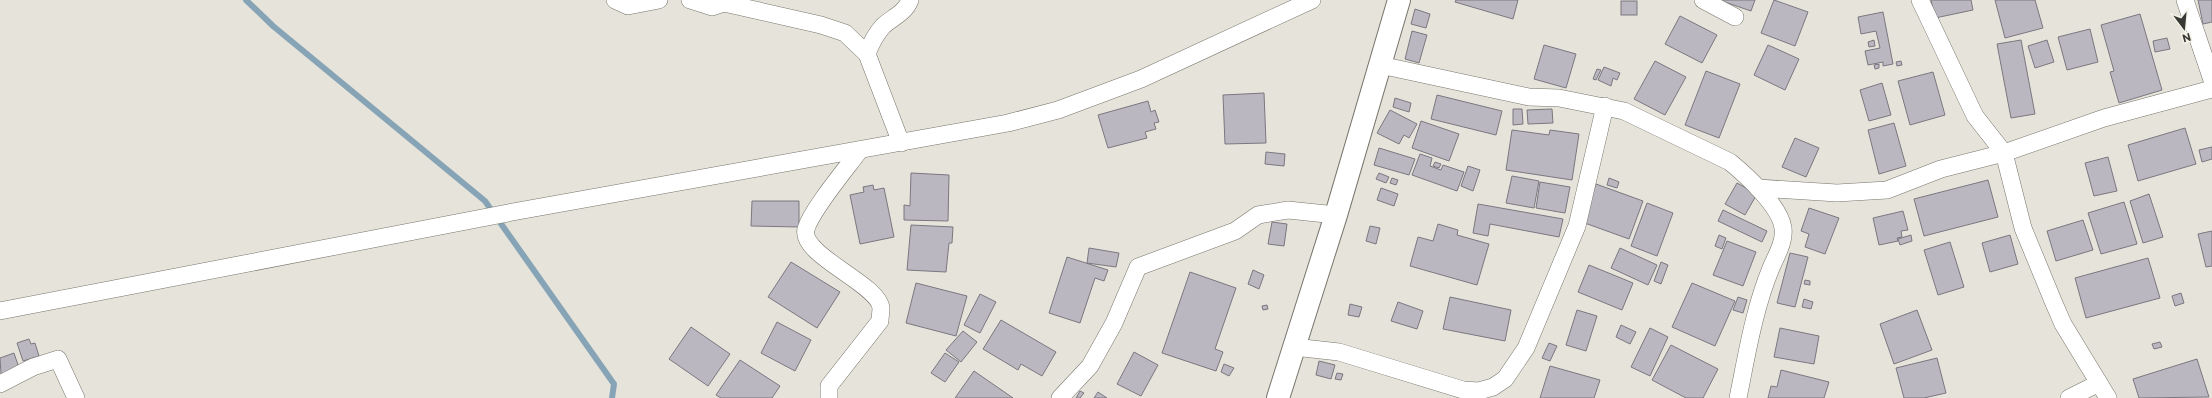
<svg xmlns="http://www.w3.org/2000/svg" width="2212" height="398" font-family="Commissioner,sans-serif">
<rect width="100%" height="100%" fill="#e6e4da"/>
<g fill="none" stroke-linecap="round" stroke-linejoin="round">
<path stroke="#87a4b6" stroke-width="6" d="M246 0 273 26 485 201 614 384 612 398"/>
</g>
<g fill="#bbb7c1" stroke="#7a7780">
<path d="M1456 0H1518L1513 19 1455 2Z"/>
<path d="M1719 0H1755L1751 11Z"/>
<path d="M1774 0 1808 12 1795 46 1761 33Z"/>
<path d="M1931 0H1971L1973 10 1935 18Z"/>
<path d="M1995 0H2035L2043 28 2005 38Z"/>
<path d="M2198 0H2212V22L2203 24Z"/>
<rect x="1621" y="1" width="16" height="14"/>
<path d="M1415 9 1430 14 1426 28 1411 24Z"/>
<path d="M1883 12 1893 64 1883 66V62L1868 65 1865 51 1880 48 1876 31 1861 34 1858 17Z"/>
<path d="M2140 14 2162 90 2119 103 2110 72 2114 71 2101 25Z"/>
<path d="M1680 16 1717 35 1702 63 1665 44Z"/>
<path d="M2090 29 2098 62 2067 70 2058 37Z"/>
<path d="M1412 31 1427 35 1419 63 1405 59Z"/>
<path d="M2167 38 2170 49 2155 52 2153 41Z"/>
<path d="M1874 40 1875 46 1869 47 1868 42Z"/>
<path d="M2021 40 2035 114 2011 118 1997 44Z"/>
<path d="M2047 40 2054 62 2035 68 2028 46Z"/>
<path d="M1544 45 1576 54 1566 88 1534 79Z"/>
<path d="M1768 45 1799 59 1785 90 1754 75Z"/>
<path d="M1655 61 1686 77 1665 115 1634 99Z"/>
<path d="M1901 61 1902 65 1897 66 1896 62Z"/>
<path d="M1879 64V68L1875 69 1874 65Z"/>
<path d="M1604 67 1620 73 1617 80 1613 78 1611 86 1598 80Z"/>
<path d="M1597 69 1601 70 1596 80 1593 79Z"/>
<path d="M1706 71 1740 84 1719 138 1685 125Z"/>
<path d="M1933 72 1945 115 1910 125 1898 81Z"/>
<path d="M1882 83 1891 115 1869 121 1860 90Z"/>
<path d="M1264 93 1266 143 1225 144 1223 95Z"/>
<path d="M1437 95 1502 111 1496 135 1431 119Z"/>
<path d="M1395 98 1411 103 1409 112 1393 107Z"/>
<path d="M1148 101 1151 112 1155 110 1159 122 1154 123 1156 129 1145 132 1147 138 1108 148 1098 115Z"/>
<path d="M1513 109H1522L1523 124 1513 125Z"/>
<path d="M1552 109 1553 123 1528 124 1527 110Z"/>
<path d="M1390 110 1417 124 1409 138 1404 135 1399 144 1377 133Z"/>
<path d="M1421 121 1459 134 1449 161 1412 148Z"/>
<path d="M1894 123 1906 166 1879 174 1868 130Z"/>
<path d="M2185 128 2196 164 2138 181 2128 145Z"/>
<path d="M1512 130 1549 135 1550 130 1579 134 1572 180 1506 170Z"/>
<path d="M1795 138 1819 148 1806 177 1782 167Z"/>
<path d="M2212 147V159L2202 162 2199 150Z"/>
<path d="M1379 148 1415 159 1409 175 1374 165Z"/>
<path d="M1266 152 1285 154 1284 166 1265 164Z"/>
<path d="M1420 154 1432 158 1430 166 1441 170 1443 165 1464 172 1457 191 1412 175Z"/>
<path d="M2108 157 2117 191 2094 196 2085 163Z"/>
<path d="M1435 162 1441 164 1439 168 1433 166Z"/>
<path d="M1468 166 1480 170 1473 191 1461 186Z"/>
<path d="M911 173 949 175 948 221 904 220V205L910 206Z"/>
<path d="M1379 173 1389 177 1386 183 1376 179Z"/>
<path d="M1512 176 1539 181 1534 208 1506 203Z"/>
<path d="M1392 178 1398 180 1396 185 1390 183Z"/>
<path d="M1609 178 1619 182 1617 188 1607 185Z"/>
<path d="M1988 180 1998 217 1924 236 1914 199Z"/>
<path d="M1540 182 1570 187 1565 213 1536 208Z"/>
<path d="M1737 183 1757 194 1745 215 1725 204Z"/>
<path d="M1596 184 1643 201 1629 239 1582 222Z"/>
<path d="M873 185 874 190 884 188 894 237 860 244 850 195 864 192 863 187Z"/>
<path d="M1381 188 1398 194 1394 206 1377 200Z"/>
<path d="M2149 194 2163 237 2143 243 2130 201Z"/>
<path d="M752 201H799V227L751 226Z"/>
<path d="M2124 202 2137 244 2101 254 2088 213Z"/>
<path d="M1647 203 1673 213 1657 256 1631 246Z"/>
<path d="M1478 204 1563 219 1559 237 1490 224 1488 236 1473 233Z"/>
<path d="M1809 208 1839 218 1825 254 1805 247 1809 234 1801 231Z"/>
<path d="M1723 210 1767 231 1762 242 1718 221Z"/>
<path d="M1903 211 1908 230 1901 231 1902 237 1897 238 1898 241 1879 245 1873 218Z"/>
<path d="M2083 220 2093 250 2056 261 2047 231Z"/>
<path d="M1272 222 1287 224 1284 246 1268 244Z"/>
<path d="M1438 224 1458 230 1457 235 1489 244 1477 285 1410 266 1418 237 1433 241Z"/>
<path d="M911 225 953 227 952 243H949L946 272 907 270Z"/>
<path d="M1370 226 1380 228 1376 244 1366 241Z"/>
<path d="M2212 231V266L2206 267 2198 234Z"/>
<path d="M1719 235 1726 238 1722 249 1715 246Z"/>
<path d="M1911 235 1912 241 1900 245 1898 239Z"/>
<path d="M2010 235 2018 264 1990 272 1982 243Z"/>
<path d="M1727 241 1756 252 1743 286 1713 275Z"/>
<path d="M1950 242 1964 287 1938 295 1924 250Z"/>
<path d="M1089 248 1119 253 1116 267 1087 263Z"/>
<path d="M1620 248 1657 265 1648 285 1611 268Z"/>
<path d="M1790 253 1808 257 1795 307 1777 303Z"/>
<path d="M1067 257 1108 270 1104 281 1095 278 1080 323 1049 313Z"/>
<path d="M2148 258 2160 298 2086 318 2075 278Z"/>
<path d="M791 262 840 292 817 328 768 297Z"/>
<path d="M1661 262 1668 265 1661 284 1654 281Z"/>
<path d="M1589 265 1633 283 1622 310 1578 292Z"/>
<path d="M1253 270 1264 275 1259 289 1248 284Z"/>
<path d="M1190 272 1236 288 1215 349 1223 352 1216 371 1162 353Z"/>
<path d="M1805 280 1810 281V285L1804 284Z"/>
<path d="M916 283 967 296 956 336 906 323Z"/>
<path d="M1692 283 1735 301 1715 346 1672 327Z"/>
<path d="M2181 293 2184 303 2175 306 2172 296Z"/>
<path d="M980 294 996 302 980 333 964 325Z"/>
<path d="M1450 297 1511 310 1505 341 1443 329Z"/>
<path d="M1738 297 1747 300 1743 313 1733 310Z"/>
<path d="M1804 299 1813 302 1811 309 1802 307Z"/>
<path d="M1398 302 1423 311 1417 329 1391 321Z"/>
<path d="M1350 304 1362 307 1359 317 1348 315Z"/>
<path d="M1267 305 1268 309 1263 310 1262 306Z"/>
<path d="M1577 310 1597 316 1586 351 1566 345Z"/>
<path d="M1917 310 1932 350 1894 364 1880 324Z"/>
<path d="M1001 320 1056 352 1042 376 1021 364 1018 370 983 349Z"/>
<path d="M777 322 811 340 795 371 761 353Z"/>
<path d="M1621 325 1636 332 1630 344 1616 337Z"/>
<path d="M691 327 730 354 708 386 669 359Z"/>
<path d="M1650 328 1668 337 1650 376 1631 367Z"/>
<path d="M1780 328 1819 336 1814 364 1774 357Z"/>
<path d="M963 331 977 342 961 362 946 350Z"/>
<path d="M29 339 31 344 35 343 39 356 23 361 17 343Z"/>
<path d="M2160 342 2162 347 2154 349 2152 344Z"/>
<path d="M1549 343 1557 346 1550 361 1542 358Z"/>
<path d="M1671 345 1718 369 1703 398H1686L1652 380Z"/>
<path d="M1134 352 1158 365 1141 396 1117 384Z"/>
<path d="M14 353 19 368 1 374 0 358Z"/>
<path d="M945 353 959 362 945 382 931 373Z"/>
<path d="M1937 358 1946 393 1924 398H1904L1896 368Z"/>
<path d="M2197 359 2209 397 2139 398 2133 379Z"/>
<path d="M740 360 780 386 772 398H721L716 395Z"/>
<path d="M1319 361 1335 365 1331 379 1316 375Z"/>
<path d="M1224 364 1234 368 1229 376 1221 372Z"/>
<path d="M1550 366 1600 380 1594 398H1540Z"/>
<path d="M1781 370 1829 382 1824 398H1768L1771 386 1777 387Z"/>
<path d="M974 371 1013 398H955Z"/>
<path d="M1337 373 1343 374 1341 380 1335 379Z"/>
<path d="M1080 391 1084 393 1080 398H1076Z"/>
<path d="M1098 392 1107 398H1094Z"/>
</g>
<g fill="none" stroke-linecap="round" stroke-linejoin="round">
<g stroke="#77756c" stroke-width="18">
<g id="street">
<path d="M615 0 628 6 659 0"/>
<path d="M690 0 712 7 724 3 821 25 845 33 867 54"/>
<path d="M1703 0 1735 17"/>
<path d="M1920 0 1975 116 2004 153 2023 228 2053 301 2063 324 2108 398"/>
<path d="M2185 0 2212 80"/>
<path d="M1380 65 1529 97 1559 98 1624 111 1730 162C1747 176 1780 206 1783 228 1785 242 1776 256 1771 268 1754 309 1747 354 1738 398"/>
<path d="M901 143 867 54C871 43 875 35 883 26 893 17 905 13 910 0"/>
<path d="M1758 188 1837 193 1887 190 1941 169 2004 153 2104 118 2212 89"/>
<path d="M0 311 518 211 1008 123 1058 110 1141 79 1312 0"/>
<path d="M1294 347 1339 352 1463 390 1479 391 1493 387 1505 379 1526 348 1577 226 1605 106"/>
<path d="M0 384 33 367 58 359 76 398"/>
<path d="M829 398V386L880 321C880 317 881 312 881 308 879 284 799 255 806 229 812 209 846 169 860 150"/>
<path d="M1060 398 1090 366 1114 323 1138 267 1235 231 1258 215 1288 210 1336 215"/>
<path d="M2069 398 2099 383"/>
</g>
</g>
<g stroke="#77756c" stroke-width="24">
<path id="secondary" d="M1278 398 1336 215 1399 0"/>
</g>
<use href="#street" stroke="#fff" stroke-width="17"/>
<use href="#secondary" stroke="#fff" stroke-width="22"/>
</g>
<g transform="translate(2184 28) rotate(164)" stroke="#f3f2e7" stroke-width="3" paint-order="stroke">
<path d="M0-3L7 15L0 10L-7 15Z" fill="#383834"/>
<text y="-6" font-size="11" font-weight="bold" text-anchor="middle" fill="#383834">N</text>
</g>
</svg>
